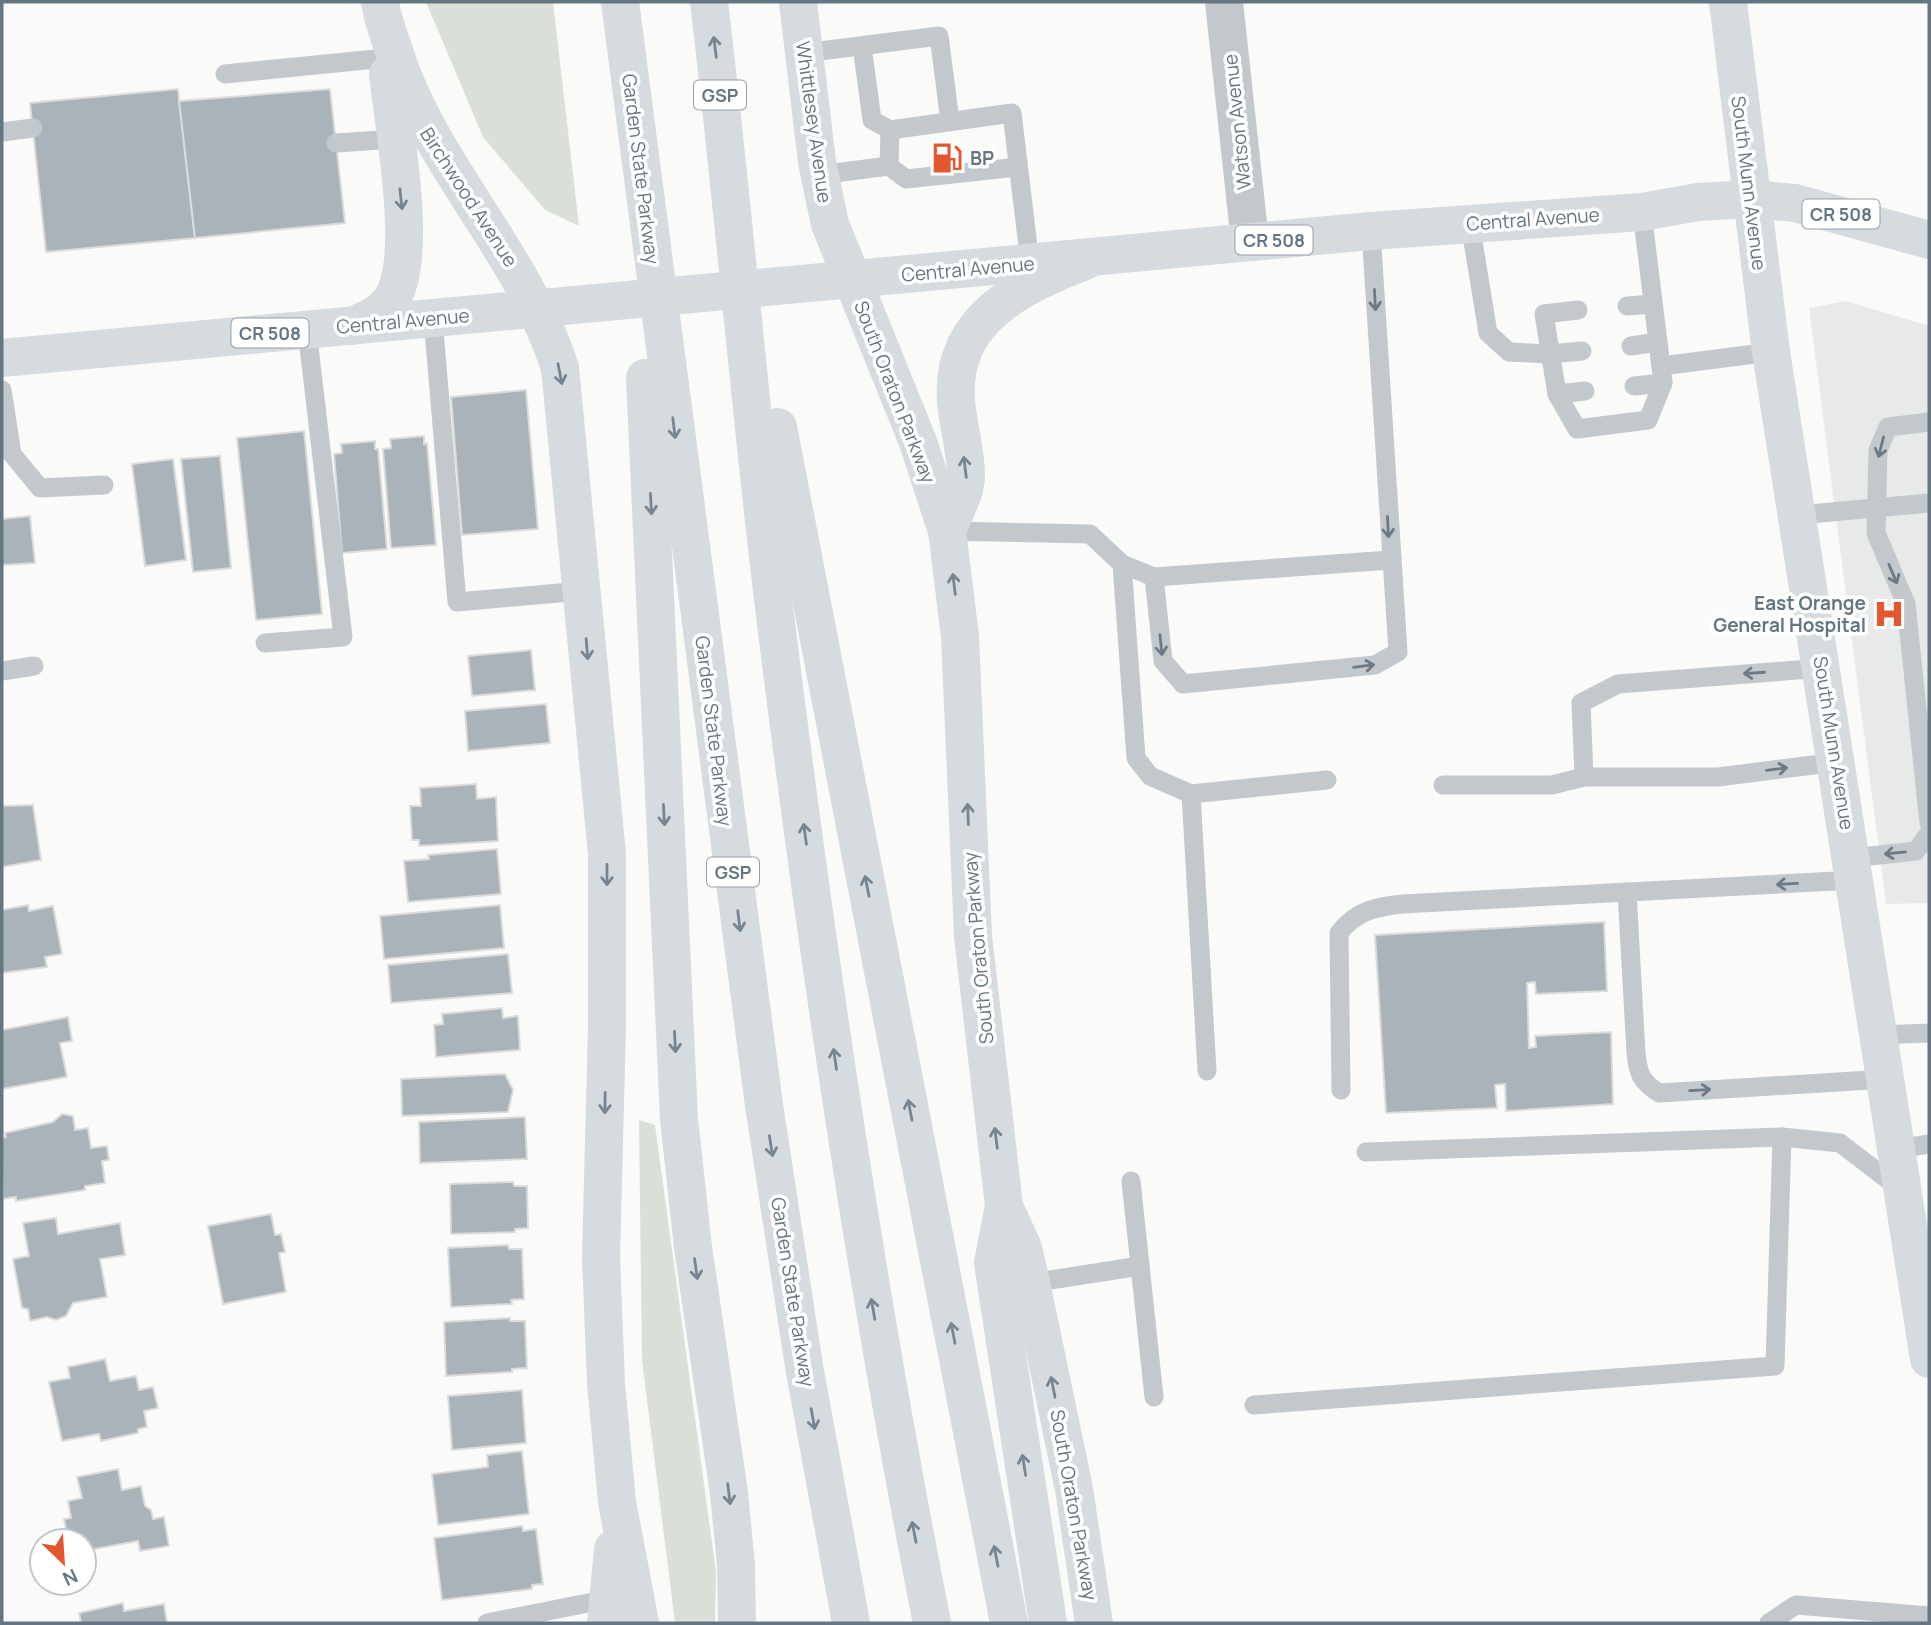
<svg xmlns="http://www.w3.org/2000/svg" width="1931" height="1625" font-family="Manrope,sans-serif">
<rect width="100%" height="100%" fill="#fafaf8"/>
<path fill="#e8e9e9" d="M1846 301 1929 326V903L1886 904 1809 308Z"/>
<g fill="#dadfd7">
<path d="M426 2H553L579 226 545 210 483 137Z"/>
<path d="M639 1120 655 1125 716 1572 715 1623H675L642 1360Z"/>
</g>
<g fill="#aab3b9" stroke="#dcdcda" stroke-width="2">
<path d="M178 89 195 238 46 252 30 103Z"/>
<path d="M330 89 345 223 195 238 179 101Z"/>
<path d="M526 390 538 529 462 535 451 397Z"/>
<path d="M304 431 322 614 256 620 237 438Z"/>
<path d="M424 436V444L427 443 436 545 391 548 383 449 391 448 390 439Z"/>
<path d="M375 441V449H378L387 549 342 553 334 454 342 453 341 444Z"/>
<path d="M220 456 231 568 193 572 181 459Z"/>
<path d="M173 459 186 560 145 566 132 464Z"/>
<path d="M30 516 35 563 2 565V519Z"/>
<path d="M531 650 535 690 472 696 468 656Z"/>
<path d="M546 704 550 743 468 751 465 711Z"/>
<path d="M476 784 477 799 496 797 498 841 419 846V840H412L410 806H421L420 788Z"/>
<path d="M33 805 41 860 2 867V806Z"/>
<path d="M497 849 501 894 408 902 404 861 429 859 428 855Z"/>
<path d="M28 905 29 911 53 906 62 954 45 957 47 967 2 973V910Z"/>
<path d="M500 905 504 948 384 959 380 916Z"/>
<path d="M1604 922 1607 991 1536 994 1535 982 1527 983 1529 1048 1536 1047 1535 1036 1611 1032 1613 1104 1506 1111 1505 1084 1495 1085 1497 1108 1386 1113 1375 935Z"/>
<path d="M508 954 512 993 391 1003 388 965Z"/>
<path d="M502 1008 503 1018 518 1016 520 1050 436 1057 434 1025 443 1024 442 1014Z"/>
<path d="M68 1017 72 1041 60 1043 67 1077 2 1089V1030Z"/>
<path d="M505 1074 513 1090 508 1112 402 1116 401 1079Z"/>
<path d="M62 1114 73 1116 75 1130 88 1128 91 1148 107 1146 109 1160 102 1161 105 1183 85 1186V1190L16 1201V1197L3 1199 2 1138 6 1137 5 1133 53 1122Z"/>
<path d="M525 1117 527 1159 420 1163 419 1122Z"/>
<path d="M513 1182 514 1186H527L528 1228 515 1229V1232L451 1234 450 1184Z"/>
<path d="M271 1214 275 1235 281 1234 285 1252 279 1253 286 1292 223 1304 208 1226Z"/>
<path d="M56 1218 58 1234 120 1223 125 1255 100 1259 107 1297 73 1303 66 1316 56 1320 47 1317 30 1321 28 1309 22 1308 13 1259 29 1256 23 1223Z"/>
<path d="M508 1245 509 1249H522L524 1299 511 1300 512 1304 451 1307 448 1248Z"/>
<path d="M510 1318V1321H525L527 1368 512 1369V1372L446 1376 444 1322Z"/>
<path d="M105 1359 110 1381 136 1376 139 1390 153 1387 158 1408 144 1411 147 1427 138 1429V1433L101 1441 99 1434 62 1441 49 1382 70 1378 68 1367Z"/>
<path d="M522 1390 526 1443 452 1450 448 1396Z"/>
<path d="M522 1451 529 1514 438 1525 432 1474 488 1467 487 1455Z"/>
<path d="M118 1469 122 1490 141 1486 145 1506 151 1510 153 1519 164 1517 169 1546 140 1551 138 1541 84 1551V1541H68L64 1519 71 1518 68 1501 82 1498 77 1477Z"/>
<path d="M522 1526 523 1531 536 1529 543 1584 532 1585V1589L442 1600 434 1538Z"/>
<path d="M123 1603 124 1611 164 1604 167 1623H81L79 1613Z"/>
</g>
<g fill="none" stroke-linecap="round" stroke-linejoin="round">
<g stroke="#c3c8cc" stroke-width="19">
<path d="M862 46 872 120 890 130"/>
<path d="M804 53 939 36 950 121"/>
<path d="M225 74 386 58"/>
<path d="M2 132 33 128"/>
<path d="M336 143 395 139"/>
<path d="M889 166 906 179 1018 167"/>
<path d="M819 175 889 166 890 130 1012 113 1030 263"/>
<path d="M1470 223 1488 333 1509 352 1549 354 1582 351"/>
<path d="M1627 306 1653 304"/>
<path d="M1578 310 1544 314 1557 394 1585 391"/>
<path d="M433 319 457 602 581 591"/>
<path d="M1631 346 1658 342"/>
<path d="M1661 366 1771 352"/>
<path d="M1634 386 1663 383 1642 212"/>
<path d="M2 390 12 454 40 488 104 485"/>
<path d="M1557 394 1577 429 1648 420 1663 383"/>
<path d="M1929 422 1888 427 1878 450 1876 533 1906 604 1929 823"/>
<path d="M1799 515 1929 503"/>
<path d="M947 531 1090 534 1122 564 1136 758 1150 776 1191 794 1327 780"/>
<path d="M1122 564 1154 577 1390 560"/>
<path d="M1154 577 1163 661 1183 684 1375 665 1398 652 1371 231"/>
<path d="M265 643 343 637 307 330"/>
<path d="M2 671 34 666"/>
<path d="M1584 777 1581 703 1618 684 1823 668"/>
<path d="M1443 785H1552L1584 777H1718L1837 762"/>
<path d="M1191 794 1207 1071"/>
<path d="M1852 858 1916 851 1929 833"/>
<path d="M1627 892 1636 1053C1638 1073 1641 1082 1659 1093L1886 1079"/>
<path d="M1879 1035 1929 1033"/>
<path d="M1341 1090 1339 933C1356 911 1375 907 1402 904L1855 880"/>
<path d="M1897 1149 1929 1144"/>
<path d="M1366 1152 1782 1137 1840 1143 1900 1189"/>
<path d="M1131 1181 1154 1397"/>
<path d="M1031 1283 1140 1266"/>
<path d="M1254 1405 1775 1366 1782 1137"/>
<path d="M487 1623 608 1599"/>
<path d="M1769 1623 1796 1605 1929 1616"/>
</g>
<path stroke="#c3c8cc" stroke-width="38" d="M1224 2 1250 242"/>
<g stroke="#d6dbdf" stroke-width="38">
<path d="M380 2C382 17 388 33 393 48 429 165 523 251 560 368L607 854V1027L601 1257 606 1383 617 1502 640 1623"/>
<path d="M798 2 817 162 830 224 918 442 947 531 960 636 973 936 1004 1206 1023 1248 1031 1283 1074 1489 1094 1623"/>
<path d="M1728 2 1771 352 1929 1359"/>
<path d="M352 326C365 320 379 315 389 303 421 264 393 125 388 74"/>
<path d="M947 531C953 515 966 493 966 476 966 451 958 426 956 401 950 318 1021 286 1087 260"/>
<path d="M606 1623 613 1549"/>
</g>
<path stroke="#d6dbdf" stroke-width="38" d="M2 358 1371 231 1642 212 1698 202 1750 199 1795 203 1929 240"/>
<g stroke="#d6dbdf" stroke-width="38">
<path d="M620 2 764 1105 804 1366 851 1623"/>
<path d="M709 2C733 201 749 400 773 599 815 942 865 1284 932 1623"/>
<path d="M645 378 679 1119 693 1247 729 1493 736 1565 737 1623"/>
<path d="M778 427 1009 1623"/>
<path d="M1004 1206 993 1263 1048 1623"/>
</g>
</g>
<defs><path id="oneway-shaft" d="M-6 0H5M1.5-3L5.5 0L1.5 3" fill="none" stroke-width="1.6" stroke-linecap="round" stroke-linejoin="round" transform="scale(1.75)"/></defs>
<g stroke="#768591">
<use href="#oneway-shaft" transform="translate(715 47) rotate(-97)"/>
<use href="#oneway-shaft" transform="translate(401 199) rotate(84)"/>
<use href="#oneway-shaft" transform="translate(560 374) rotate(79)"/>
<use href="#oneway-shaft" transform="translate(674 428) rotate(83)"/>
<use href="#oneway-shaft" transform="translate(965 467) rotate(-97)"/>
<use href="#oneway-shaft" transform="translate(651 504) rotate(87)"/>
<use href="#oneway-shaft" transform="translate(954 584) rotate(-97)"/>
<use href="#oneway-shaft" transform="translate(587 649) rotate(85)"/>
<use href="#oneway-shaft" transform="translate(968 814) rotate(-92)"/>
<use href="#oneway-shaft" transform="translate(664 815) rotate(87)"/>
<use href="#oneway-shaft" transform="translate(805 834) rotate(-98)"/>
<use href="#oneway-shaft" transform="translate(607 875) rotate(90)"/>
<use href="#oneway-shaft" transform="translate(867 886) rotate(-101)"/>
<use href="#oneway-shaft" transform="translate(739 921) rotate(83)"/>
<use href="#oneway-shaft" transform="translate(675 1042) rotate(87)"/>
<use href="#oneway-shaft" transform="translate(835 1059) rotate(-98)"/>
<use href="#oneway-shaft" transform="translate(605 1103) rotate(91)"/>
<use href="#oneway-shaft" transform="translate(910 1110) rotate(-101)"/>
<use href="#oneway-shaft" transform="translate(996 1138) rotate(-97)"/>
<use href="#oneway-shaft" transform="translate(771 1146) rotate(81)"/>
<use href="#oneway-shaft" transform="translate(696 1269) rotate(82)"/>
<use href="#oneway-shaft" transform="translate(873 1309) rotate(-100)"/>
<use href="#oneway-shaft" transform="translate(953 1333) rotate(-101)"/>
<use href="#oneway-shaft" transform="translate(1053 1387) rotate(-101)"/>
<use href="#oneway-shaft" transform="translate(813 1419) rotate(80)"/>
<use href="#oneway-shaft" transform="translate(1024 1465) rotate(-99)"/>
<use href="#oneway-shaft" transform="translate(729 1494) rotate(83)"/>
<use href="#oneway-shaft" transform="translate(914 1532) rotate(-101)"/>
<use href="#oneway-shaft" transform="translate(996 1556) rotate(-101)"/>
</g>
<g stroke="#6a7a87">
<use href="#oneway-shaft" transform="translate(1375 300) rotate(87)"/>
<use href="#oneway-shaft" transform="translate(1881 447) rotate(104)"/>
<use href="#oneway-shaft" transform="translate(1388 527) rotate(87)"/>
<use href="#oneway-shaft" transform="translate(1893 574) rotate(67)"/>
<use href="#oneway-shaft" transform="translate(1161 645) rotate(84)"/>
<use href="#oneway-shaft" transform="translate(1364 666) rotate(-7)"/>
<use href="#oneway-shaft" transform="translate(1754 673) rotate(176)"/>
<use href="#oneway-shaft" transform="translate(1777 769) rotate(-7)"/>
<use href="#oneway-shaft" transform="translate(1895 853) rotate(174)"/>
<use href="#oneway-shaft" transform="translate(1787 884) rotate(177)"/>
<use href="#oneway-shaft" transform="translate(1700 1090) rotate(-3)"/>
</g>
<defs>
<g id="fuel-bare" transform="scale(2.415)"><path d="M-5.5-6h7V0h2V4h1.3V-2.5L3-4.5l.8-.8L6-3V5H2.5V1h-1V6h-7ZM-4.2-4.7v3.2H.2V-4.7Z" fill="#e4572e" stroke="#fff" stroke-width="2.5" paint-order="stroke"/></g>
<g id="hospital-bare" transform="scale(2.415)"><path d="M-5-5h3v3.5h4V-5h3V5h-3V1.5h-4V5h-3Z" fill="#e4572e" stroke="#fff" stroke-width="2.5" paint-order="stroke"/></g>
</defs>
<g fill-rule="evenodd">
<use href="#fuel-bare" x="947" y="158"/>
<use href="#hospital-bare" x="1889" y="614"/>
</g>
<g text-anchor="middle" dominant-baseline="central" stroke-width="7" stroke-linejoin="round" paint-order="stroke">
<g fill="#fff" stroke="#939fa8" stroke-width="2">
<rect x="694" y="80.5" width="52" height="29" rx="5"/>
<rect x="1802.5" y="199.5" width="77" height="29" rx="5"/>
<rect x="1235.5" y="225.5" width="77" height="29" rx="5"/>
<rect x="231.5" y="318.5" width="77" height="29" rx="5"/>
<rect x="707" y="857.5" width="52" height="29" rx="5"/>
</g>
<g font-size="18" font-weight="bold" fill="#657683">
<text x="720" y="95">GSP</text>
<text x="1841" y="214">CR 508</text>
<text x="1274" y="240">CR 508</text>
<text x="270" y="333">CR 508</text>
<text x="733" y="872">GSP</text>
</g>
<g font-size="19" fill="#657683" stroke="#fff">
<text transform="translate(814 122) rotate(82)">Whittlesey Avenue</text>
<text transform="translate(1237 122) rotate(-96)">Watson Avenue</text>
<text transform="translate(641 169) rotate(83)">Garden State Parkway</text>
<text transform="translate(1749 183) rotate(83)">South Munn Avenue</text>
<text transform="translate(469 197) rotate(57)">Birchwood Avenue</text>
<text transform="translate(1533 219) rotate(-4)">Central Avenue</text>
<text transform="translate(968 269) rotate(-5)">Central Avenue</text>
<text transform="translate(403 321) rotate(-5)">Central Avenue</text>
<text transform="translate(895 392) rotate(69)">South Oraton Parkway</text>
<text transform="translate(714 731) rotate(83)">Garden State Parkway</text>
<text transform="translate(1834 743) rotate(81)">South Munn Avenue</text>
<text transform="translate(978 948) rotate(-95)">South Oraton Parkway</text>
<text transform="translate(793 1292) rotate(81)">Garden State Parkway</text>
<text transform="translate(1074 1505) rotate(80)">South Oraton Parkway</text>
</g>
<g font-size="19" font-weight="bold" fill="#657683" stroke="#fff" text-anchor="start">
<text x="970" y="158">BP</text>
<text x="1866" y="603" text-anchor="end">East Orange<tspan x="1866" dy="22">General Hospital</tspan></text>
</g>
</g>
<rect width="1931" height="1625" fill="none" stroke="#657683" stroke-width="7"/>
<g transform="translate(63 1562) rotate(155)"><circle r="33" fill="#ffffff" stroke="#c1c8cd" stroke-width="2"/>
<path d="M0-5L12 26L0 18L-12 26Z" fill="#e4572e"/>
<text y="-10" font-size="19" font-weight="bold" text-anchor="middle" fill="#657683">N</text>
</g>
</svg>
